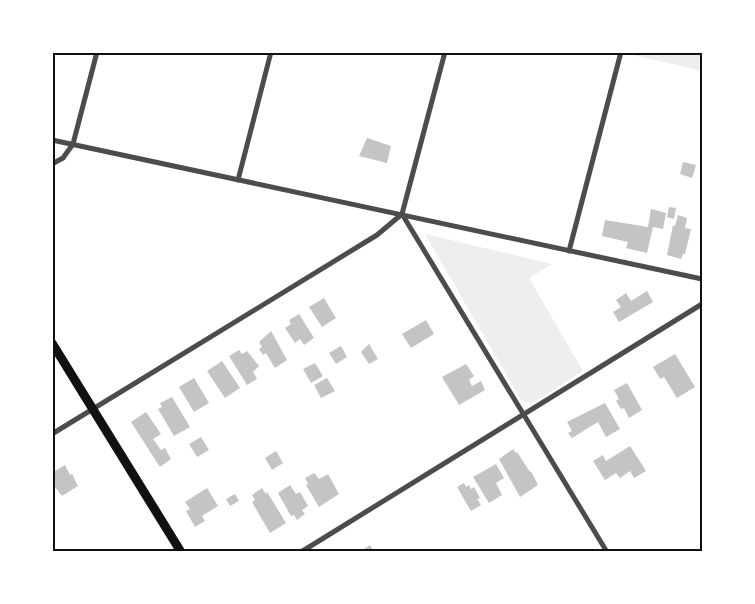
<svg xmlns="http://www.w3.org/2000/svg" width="755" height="604" font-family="'Archivo Narrow',sans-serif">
<rect width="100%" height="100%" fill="#fff"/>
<g fill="#eee">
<path d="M621 53H702V71L629 54Z"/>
<path d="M425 234 552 264 529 278 583 371 532 403 521 400Z"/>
</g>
<g fill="#c4c4c4">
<path d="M367 138 391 146 387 163 359 156Z"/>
<path d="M683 162 696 165 692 178 680 174Z"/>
<path d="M669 207 676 208 674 219 667 217Z"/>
<path d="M651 209 666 213 663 229 653 227 647 253 626 248 628 242 602 236 605 220 648 227Z"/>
<path d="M678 215 687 218 685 228 691 229 685 254H683L681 259 667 255 673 225 675 226Z"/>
<path d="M647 291 653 302 619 322 613 312 621 307 616 300 626 293 631 301Z"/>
<path d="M324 298 336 318 322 327 309 307Z"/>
<path d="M299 314 314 338 304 345 300 339 295 343 285 328 291 324 289 320Z"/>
<path d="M426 320 434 334 411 348 402 334Z"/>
<path d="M271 331 287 360 275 368 266 353 263 355 259 349 262 347 259 342Z"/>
<path d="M369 344 378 359 369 364 361 352Z"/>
<path d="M341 346 347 357 336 364 329 353Z"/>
<path d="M239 350 242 354 247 351 259 366 253 372 257 379 247 385 229 356Z"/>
<path d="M675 354 695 387 677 398 664 377 660 379 653 367Z"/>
<path d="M222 361 240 388 225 398 207 371Z"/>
<path d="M315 363 323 376 311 383 303 369Z"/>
<path d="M466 364 474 376 469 380 472 386 481 381 485 390 459 405 442 377Z"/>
<path d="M194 378 209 403 194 412 179 387Z"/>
<path d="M327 378 335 391 321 398 314 385Z"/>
<path d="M627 383 642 410 629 418 624 408 621 409 616 401 619 399 614 390Z"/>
<path d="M172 397 190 427 174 436 158 409 162 407 160 403Z"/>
<path d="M605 403 620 429 606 437 598 422 572 438 568 433 572 431 567 422Z"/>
<path d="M146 412 161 434 153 439 161 450 165 448 171 459 160 467 131 422Z"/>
<path d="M201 437 209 450 197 457 189 444Z"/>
<path d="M630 446 646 471 634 478 630 471 620 478 616 473 605 480 593 461 603 455 606 461Z"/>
<path d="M513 449 516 453 517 452 530 472 531 471 538 485 520 497 499 459Z"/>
<path d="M276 451 283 463 272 470 265 458Z"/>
<path d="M496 464 504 478 496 483 502 495 489 503 473 477Z"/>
<path d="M65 465 70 475 72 474 78 486 62 496 52 483V473Z"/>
<path d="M314 473 319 479 328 474 339 494 319 507 306 485 308 484 305 478Z"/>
<path d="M464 483 466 487 469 485 471 489 474 487 480 498 477 499 481 505 471 511 457 487Z"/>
<path d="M290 485 296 494 300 492 308 506 302 510 305 514 297 520 294 515 291 516 278 493Z"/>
<path d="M207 488 218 506 202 516 205 521 195 527 186 511 190 509 185 502Z"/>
<path d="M262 488 266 494 267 492 286 523 270 533 252 502 255 500 252 495Z"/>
<path d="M235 494 239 501 230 506 226 499Z"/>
<path d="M370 545 374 552H356L360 549 361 551Z"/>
</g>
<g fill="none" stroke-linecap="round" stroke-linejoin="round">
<g stroke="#4c4c4c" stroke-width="5">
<path d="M445 52 402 214 607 552"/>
<path d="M52 140 702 279"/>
<path d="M52 164 63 158 73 144 97 52"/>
<path d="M238 180 271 52"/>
<path d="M569 251 621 52"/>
<path d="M52 434 377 235 402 214"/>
<path d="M301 552 702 304"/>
</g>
<path stroke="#111" stroke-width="9" d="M52 343 181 552"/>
</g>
<rect width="755" height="604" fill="none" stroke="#ffffff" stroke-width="108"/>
<rect x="54" y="54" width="647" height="496" fill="none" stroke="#111" stroke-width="2"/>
</svg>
